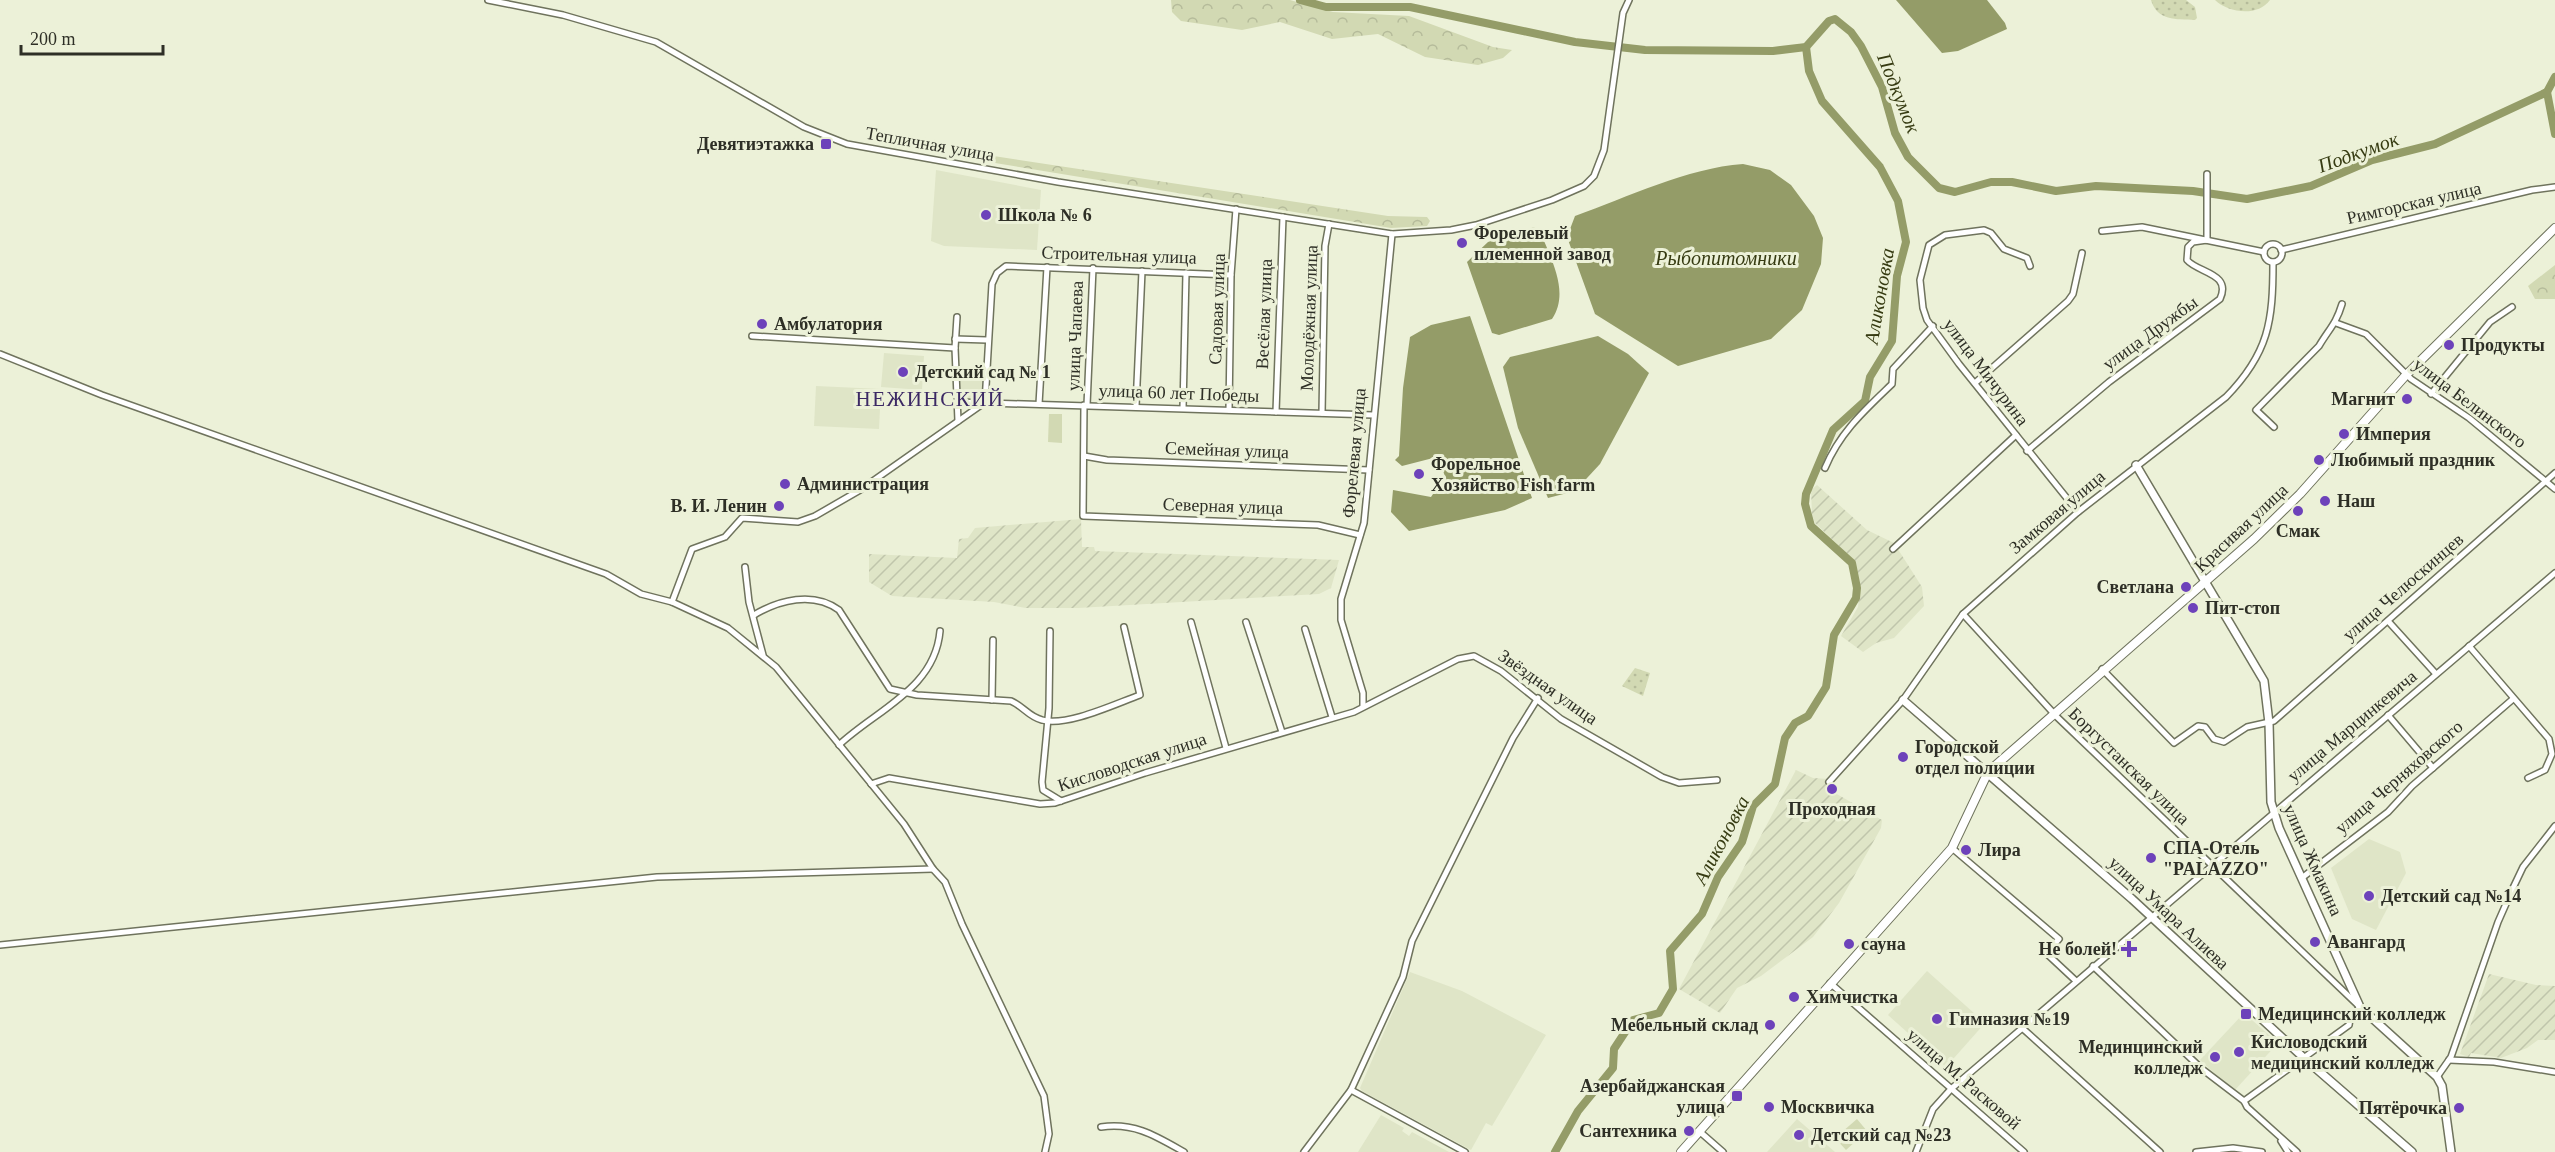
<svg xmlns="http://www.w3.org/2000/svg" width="2555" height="1152" font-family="'Times New Roman',serif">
<defs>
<pattern id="industrial-furrows" width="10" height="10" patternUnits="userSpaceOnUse" patternTransform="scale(1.5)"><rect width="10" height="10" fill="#dfe5c7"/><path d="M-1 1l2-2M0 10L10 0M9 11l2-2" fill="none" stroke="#c0c5ab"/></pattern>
<pattern id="grass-dots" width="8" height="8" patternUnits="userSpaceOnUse" patternTransform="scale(1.5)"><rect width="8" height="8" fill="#d2d9b3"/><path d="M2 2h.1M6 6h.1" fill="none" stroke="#b5bb9a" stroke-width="1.8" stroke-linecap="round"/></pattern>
<pattern id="forest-crowns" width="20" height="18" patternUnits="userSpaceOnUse" patternTransform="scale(1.5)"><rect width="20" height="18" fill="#d2d9b3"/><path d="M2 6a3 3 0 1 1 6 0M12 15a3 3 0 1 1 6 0" fill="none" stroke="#b5bb9a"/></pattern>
</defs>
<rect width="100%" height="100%" fill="#ecf1d8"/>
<g fill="#dfe5c7">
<path d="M936 170 1041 190 1037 250 944 246 931 241Z"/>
<path d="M884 353 924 356 922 390 881 387Z"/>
<path d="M956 366H983L987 396 984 403 958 402Z"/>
<path d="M816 386 881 389 879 429 814 426Z"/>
<path d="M2369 839 2400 852 2406 873 2376 930 2352 919 2331 868Z"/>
<path d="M1927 971 1985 1023 1946 1067 1888 1015Z"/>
<path d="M1410 972 1462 991 1546 1035 1492 1126 1486 1123 1471 1150 1362 1091 1360 1088Z"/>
<path d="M2244 1013 2278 1043 2234 1091 2200 1060Z"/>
<path d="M1381 1115 1404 1128 1402 1131 1409 1136 1412 1132 1449 1152H1358Z"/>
<path d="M1797 1119 1835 1152H1767Z"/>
</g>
<g fill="url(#industrial-furrows)">
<path d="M1817 485 1867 530 1894 543 1922 587 1924 606 1894 638 1876 643 1863 652 1841 636 1858 607 1860 588 1855 561 1815 523 1812 515 1811 490Z"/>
<path d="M1081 519 1082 547H1094L1095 551 1339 560 1331 588 1319 594 1078 608H1026L994 602 892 596 869 582V554L957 558 959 539 968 538 975 528Z"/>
<path d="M1796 770 1813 778 1829 779 1837 789 1835 793 1882 820 1881 828 1839 903 1813 937 1761 976 1737 988 1720 1013 1679 989Z"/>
<path d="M2489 974 2536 985 2555 986V1040H2538L2527 1048 2501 1058 2471 1053 2469 1057 2460 1054Z"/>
</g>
<g fill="url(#grass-dots)">
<path d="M2151 0H2186L2195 7 2197 18 2195 20C2176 19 2157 21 2151 0Z"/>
<path d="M2215 0H2270C2258 17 2228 13 2215 0Z"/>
<path d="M1635 668 1650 673 1643 696 1622 686Z"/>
</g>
<g fill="url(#forest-crowns)">
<path d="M1171 0H1290L1333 12 1409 16 1493 47 1512 50 1503 58 1478 65 1425 57 1378 34 1332 39 1280 22 1242 30 1181 21 1172 12Z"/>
<path d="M974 153 1388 216 1427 217 1430 221 1427 226 1391 228 971 159 968 156Z"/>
<path d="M2555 265V299H2535L2528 286Z"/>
</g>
<g fill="#d2d9b3">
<path d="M1049 414H1062V443L1048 442Z"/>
<path d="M1857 1119 1867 1131 1846 1150 1835 1138Z"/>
</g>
<g fill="#949c68">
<path d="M1896 0H1987L2005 23 2007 29 1958 51 1942 53Z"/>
<path d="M1743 164 1770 170 1791 185 1814 216 1823 238 1821 264 1802 310 1771 339 1678 366 1595 314 1567 237 1575 216C1628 197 1687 168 1743 164Z"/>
<path d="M1534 227 1539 228C1549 256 1571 291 1552 319L1499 335 1492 333 1467 262 1488 242Z"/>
<path d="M1470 316 1532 498 1505 510 1409 531 1391 512 1393 490 1431 497 1445 476 1437 457 1402 466 1395 460 1399 456 1403 388 1410 337 1431 325Z"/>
<path d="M1598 336 1628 354 1649 373 1600 464 1575 491 1548 498 1518 428 1503 367 1510 357Z"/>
</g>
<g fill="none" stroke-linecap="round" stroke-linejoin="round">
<g stroke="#949c68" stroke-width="8">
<path d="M1300 0 1326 7H1410L1575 42 1645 50 1773 51 1806 47 1829 21 1835 19 1851 32 1861 46 1882 87 1895 133 1908 157 1939 188 1955 192 1991 182H2012L2056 191 2096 186 2193 191 2247 199 2311 186 2372 160 2435 144 2547 92 2555 77"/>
<path d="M2547 92 2555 134"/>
<path d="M1555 1152 1578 1111 1613 1068 1614 1049 1633 1020 1659 1013 1673 989 1670 951 1702 914 1718 877 1742 842 1753 806 1775 784 1785 738 1795 723 1808 716 1826 687 1834 635 1856 598 1857 588 1852 563 1811 526 1805 504 1806 494 1833 430 1865 401 1870 377 1892 341 1897 276 1906 242 1898 201 1880 167 1822 101 1809 71 1806 47"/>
</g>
<g stroke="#6f735d" stroke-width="8">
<g id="minor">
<path d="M488 0 563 15 656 42 804 127 847 144 1058 182 1392 234 1451 230 1476 225 1552 200 1584 186 1594 176 1604 150 1623 13 1629 0"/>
<path d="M2102 231 2142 227 2264 252"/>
<path d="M2207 240V174"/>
<circle cx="2273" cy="253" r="9"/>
<path d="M2281 250 2532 190 2555 187"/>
<path d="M2030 266 2027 258 2004 249 1991 233 1984 230 1945 235 1929 245 1920 280 1923 308 1927 320 1959 364 2078 512"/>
<path d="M957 317 955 348 958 421"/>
<path d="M2336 323 2366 334 2411 379 2469 418 2555 489"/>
<path d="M752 336 955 348"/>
<path d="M955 339 987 340"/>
<path d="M0 354 102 395 606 574 641 594 672 602"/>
<path d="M1975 383 2068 301 2073 294 2082 253"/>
<path d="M2431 394 2490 322 2512 307"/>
<path d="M958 402 1373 415"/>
<path d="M984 403 860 490 815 516 798 522 742 518 725 537 692 549 672 602 728 628 776 667 904 824 933 869 945 882 962 924 1044 1096 1049 1134 1045 1152"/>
<path d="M985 403 992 284 997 273 1006 266 1231 275"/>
<path d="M1039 404 1047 267"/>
<path d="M1084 405 1083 516 1318 525 1360 535"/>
<path d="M1087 405 1093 268"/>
<path d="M1136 406 1142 271"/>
<path d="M1183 408 1186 273"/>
<path d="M1229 410 1231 275 1236 209"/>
<path d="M1276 412 1283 217"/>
<path d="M1322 413 1325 246 1329 224"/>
<path d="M2274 427 2256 410 2319 346C2329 329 2336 324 2342 304"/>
<path d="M2027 451 2109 382 2220 299C2232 273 2198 273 2187 260L2188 247 2193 242 2207 240"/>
<path d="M1084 456 1107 460 1369 470"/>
<path d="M1825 468C1840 432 1865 410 1892 384L1893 369 1933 326"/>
<path d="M1893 549 2016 435"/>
<path d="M745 567 749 602 763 655"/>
<path d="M1963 614 2057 717 2360 1007 2350 1019 2349 1025 2244 1101"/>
<path d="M754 615C779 600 813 591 839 610L890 689 917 695 1011 701C1023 706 1029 717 1042 720 1067 727 1117 703 1140 695L1124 627"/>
<path d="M2388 621 2436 674"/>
<path d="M1191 622 1226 748"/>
<path d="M1246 622 1282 732"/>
<path d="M1305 629 1332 717"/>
<path d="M1050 631 1049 708 1042 782 1043 790 1061 801"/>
<path d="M2469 646 2549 739 2552 754 2545 770 2528 778"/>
<path d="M2102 669 2174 743 2198 726 2205 727 2214 739 2224 742 2247 727 2274 721 2555 473"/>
<path d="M992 700 993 640"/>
<path d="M1363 706V693L1341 620V599L1364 523 1392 234"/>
<path d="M2388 715 2433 768"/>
<path d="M839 745C876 710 935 689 940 631"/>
<path d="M1829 782 1903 700 1963 614 2078 512 2226 397C2269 353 2273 321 2273 262"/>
<path d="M871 784 889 778 1040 804 1055 803 1145 773 1354 712 1458 659 1474 656 1501 671 1561 719 1662 777 1679 783 1717 780"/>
<path d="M1952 848 2059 939 2046 953 2076 981"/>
<path d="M2303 877 2388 812 2412 786 2513 699"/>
<path d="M0 945 657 877 933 869"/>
<path d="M2093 966 2202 1069 2244 1101 2247 1107 2297 1152"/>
<path d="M1830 983 2024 1152"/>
<path d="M2021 1027 2160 1152"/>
<path d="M2449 1060 2494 1062 2555 1072"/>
<path d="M2437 1077 2451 1057 2498 922 2513 888 2523 867 2555 826"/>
<path d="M1351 1090 1465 1152"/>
<path d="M1101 1127C1134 1122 1156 1136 1184 1152"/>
<path d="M1699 1131 1723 1152"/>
<path d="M2281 1141 2288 1152"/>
<path d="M1304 1152 1351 1090 1403 977 1412 941 1513 738 1538 698"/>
<path d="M1916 1152 1933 1109 1951 1089 2555 573"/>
<path d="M2196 1152 2233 1148 2262 1152"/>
</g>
</g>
<g stroke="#6f735d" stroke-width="10">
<g id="tertiary">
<path d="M2136 465 2264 681 2269 723 2271 802 2279 828 2360 1007 2437 1077 2442 1086 2451 1152"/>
<path d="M1903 700 2132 899 2304 1058 2412 1152"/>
</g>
</g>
<g stroke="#6f735d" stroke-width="10">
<path id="secondary" d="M1681 1152 1952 848 1988 772 2254 539 2300 494 2406 375 2555 228"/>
</g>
<use href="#minor" stroke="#fff" stroke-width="5"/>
<use href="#tertiary" stroke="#fff" stroke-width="7"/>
<use href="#secondary" stroke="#fff" stroke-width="8"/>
</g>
<g fill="#6d42ba" stroke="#ecf1d8" stroke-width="2">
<rect x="820" y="138" width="12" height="12" rx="3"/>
<circle cx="986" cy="215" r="6"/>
<circle cx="1462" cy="243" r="6"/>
<circle cx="762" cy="324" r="6"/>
<circle cx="2449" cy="345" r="6"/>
<circle cx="903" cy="372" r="6"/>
<circle cx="2407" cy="399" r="6"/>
<circle cx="2344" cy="434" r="6"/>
<circle cx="2319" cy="460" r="6"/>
<circle cx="1419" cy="474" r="6"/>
<circle cx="785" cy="484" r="6"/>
<circle cx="2325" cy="501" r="6"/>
<circle cx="779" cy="506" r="6"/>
<circle cx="2298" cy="511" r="6"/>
<circle cx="2186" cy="587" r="6"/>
<circle cx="2193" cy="608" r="6"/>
<circle cx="1903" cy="757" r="6"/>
<circle cx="1832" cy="789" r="6"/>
<circle cx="1966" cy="850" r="6"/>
<circle cx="2151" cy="858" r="6"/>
<circle cx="2369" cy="896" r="6"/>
<circle cx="2315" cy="942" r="6"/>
<circle cx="1849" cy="944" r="6"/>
<path d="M2126 940h6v6h6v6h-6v6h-6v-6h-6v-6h6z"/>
<circle cx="1794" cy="997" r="6"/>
<rect x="2240" y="1008" width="12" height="12" rx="3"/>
<circle cx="1937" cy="1019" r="6"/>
<circle cx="1770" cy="1025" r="6"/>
<circle cx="2239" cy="1052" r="6"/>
<circle cx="2215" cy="1057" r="6"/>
<rect x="1731" y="1090" width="12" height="12" rx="3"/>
<circle cx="1769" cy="1107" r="6"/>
<circle cx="2459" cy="1108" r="6"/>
<circle cx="1689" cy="1131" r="6"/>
<circle cx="1799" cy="1135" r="6"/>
</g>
<g text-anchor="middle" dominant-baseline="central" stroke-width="6" stroke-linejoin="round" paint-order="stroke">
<g font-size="18" font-weight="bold" fill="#2e2f26" stroke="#ecf1d8" text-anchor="start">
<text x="814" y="144" text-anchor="end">Девятиэтажка</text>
<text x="998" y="215">Школа № 6</text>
<text x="1474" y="233">Форелевый<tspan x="1474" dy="21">племенной завод</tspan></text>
<text x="774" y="324">Амбулатория</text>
<text x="2461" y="345">Продукты</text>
<text x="915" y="372">Детский сад № 1</text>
<text x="2395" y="399" text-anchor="end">Магнит</text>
<text x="2356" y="434">Империя</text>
<text x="2331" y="460">Любимый праздник</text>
<text x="1431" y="464">Форельное<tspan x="1431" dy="21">Хозяйство Fish farm</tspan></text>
<text x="797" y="484">Администрация</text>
<text x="2337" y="501">Наш</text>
<text x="767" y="506" text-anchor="end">В. И. Ленин</text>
<text x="2298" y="531" text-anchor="middle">Смак</text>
<text x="2174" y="587" text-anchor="end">Светлана</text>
<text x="2205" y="608">Пит-стоп</text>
<text x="1915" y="747">Городской<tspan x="1915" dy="21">отдел полиции</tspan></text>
<text x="1832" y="809" text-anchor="middle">Проходная</text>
<text x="2163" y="848">СПА-Отель<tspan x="2163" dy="21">"PALAZZO"</tspan></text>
<text x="1978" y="850">Лира</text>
<text x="2381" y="896">Детский сад №14</text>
<text x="2327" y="942">Авангард</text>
<text x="1861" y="944">сауна</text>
<text x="2117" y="949" text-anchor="end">Не болей!</text>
<text x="1806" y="997">Химчистка</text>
<text x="2258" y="1014">Медицинский колледж</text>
<text x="1949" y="1019">Гимназия №19</text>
<text x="1758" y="1025" text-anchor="end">Мебельный склад</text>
<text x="2251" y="1042">Кисловодский<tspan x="2251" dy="21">медицинский колледж</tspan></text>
<text x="2203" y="1047" text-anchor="end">Мединцинский<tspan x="2203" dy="21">колледж</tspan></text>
<text x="1725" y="1086" text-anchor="end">Азербайджанская<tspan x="1725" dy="21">улица</tspan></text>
<text x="1781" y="1107">Москвичка</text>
<text x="2447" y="1108" text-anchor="end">Пятёрочка</text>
<text x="1677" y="1131" text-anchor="end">Сантехника</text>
<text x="1811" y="1135">Детский сад №23</text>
</g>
<g font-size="18" fill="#2e2f26" stroke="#ecf1d8">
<text transform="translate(930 144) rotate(10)">Тепличная улица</text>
<text transform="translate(2414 203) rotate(-13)">Римгорская улица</text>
<text transform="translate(1119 255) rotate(2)">Строительная улица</text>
<text transform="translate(1217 309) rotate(-88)">Садовая улица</text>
<text transform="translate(1264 314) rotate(-88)">Весёлая улица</text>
<text transform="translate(1309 318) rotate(-88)">Молодёжная улица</text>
<text transform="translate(2150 333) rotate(-36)">улица Дружбы</text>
<text transform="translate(1075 336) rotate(-88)">улица Чапаева</text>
<text transform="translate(1986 372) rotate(53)">улица Мичурина</text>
<text transform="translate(1179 393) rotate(2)">улица 60 лет Победы</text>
<text transform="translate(2470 403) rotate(37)">улица Белинского</text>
<text transform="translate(1227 450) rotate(2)">Семейная улица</text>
<text transform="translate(1354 453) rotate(-85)">Форелевая улица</text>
<text transform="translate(1223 506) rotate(2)">Северная улица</text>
<text transform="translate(2057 512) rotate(-40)">Замковая улица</text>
<text transform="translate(2241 528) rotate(-43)">Красивая улица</text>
<text transform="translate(2403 587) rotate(-41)">улица Челюскинцев</text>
<text transform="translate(1548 687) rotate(35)">Звёздная улица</text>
<text transform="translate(2352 726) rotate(-40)">улица Марцинкевича</text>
<text transform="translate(1132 762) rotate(-18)">Кисловодская улица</text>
<text transform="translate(2129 766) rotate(44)">Боргустанская улица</text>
<text transform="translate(2399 777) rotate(-41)">улица Черняховского</text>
<text transform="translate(2313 860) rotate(66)">улица Жмакина</text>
<text transform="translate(2169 913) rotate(43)">улица Умара Алиева</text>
<text transform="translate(1964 1079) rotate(41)">улица М. Расковой</text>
</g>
<g font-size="20" font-style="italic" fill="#363b12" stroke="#ecf1d8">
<text transform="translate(1899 93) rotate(68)">Подкумок</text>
<text transform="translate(2358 152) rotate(-20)">Подкумок</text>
<text x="1726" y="258">Рыбопитомники</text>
<text transform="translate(1879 296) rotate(-80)">Аликоновка</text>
<text transform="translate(1721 840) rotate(-62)">Аликоновка</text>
</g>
<g font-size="21" letter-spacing="1.5" fill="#3c2964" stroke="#ecf1d8">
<text x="930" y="399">НЕЖИНСКИЙ</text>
</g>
</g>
<path d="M21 45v9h142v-9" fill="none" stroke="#2e2f26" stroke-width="3"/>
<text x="30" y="45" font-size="18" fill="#2e2f26" stroke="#ecf1d8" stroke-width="4.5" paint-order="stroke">200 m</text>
</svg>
